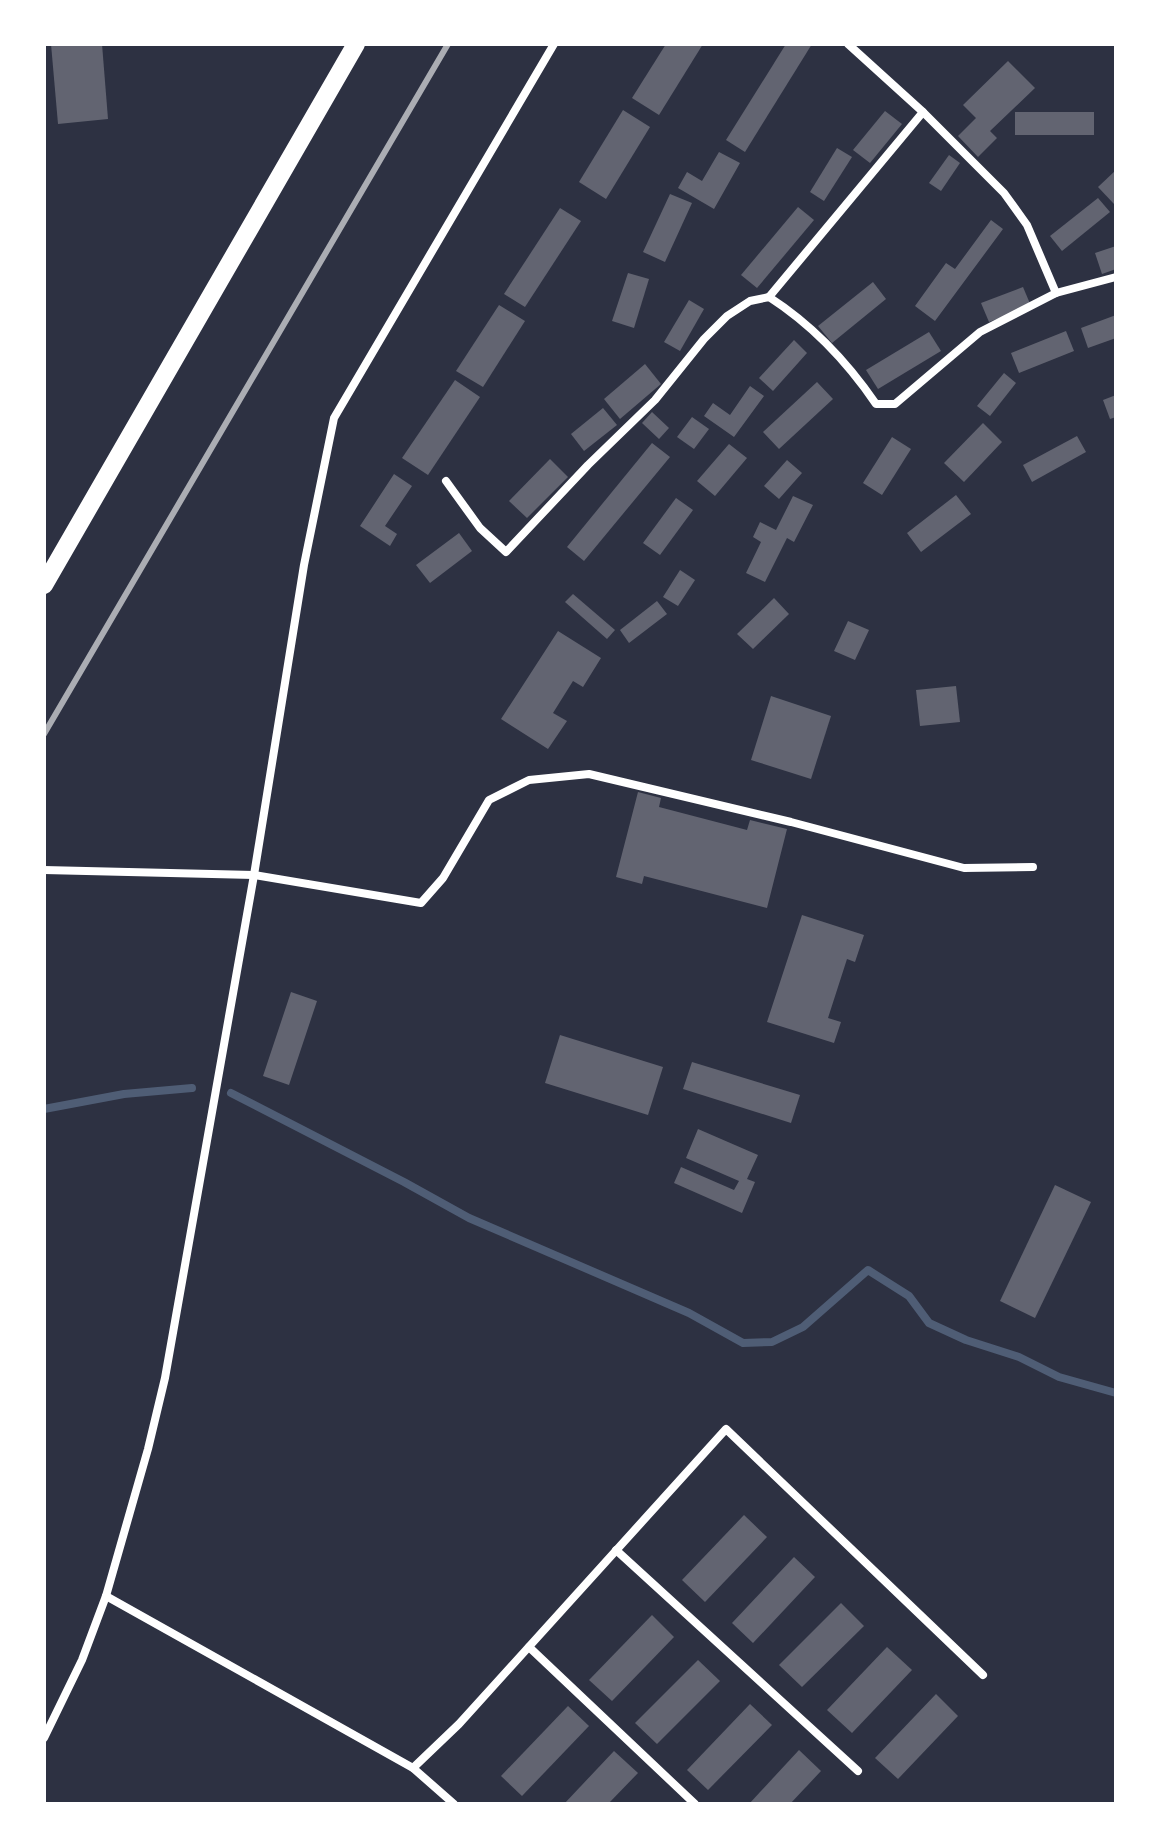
<svg xmlns="http://www.w3.org/2000/svg" width="1160" height="1848" font-family="Georgia,serif">
<rect width="100%" height="100%" fill="#2d3142"/>
<g fill="none" stroke-linecap="round" stroke-linejoin="round">
<g stroke="#4f5d75" stroke-width="8">
<path d="M231 1093 404 1182 469 1218 689 1313 743 1343 772 1342 803 1327 868 1270 909 1296 929 1323 966 1340 1019 1357 1059 1377 1116 1393"/>
<path d="M44 1109 124 1094 192 1088"/>
</g>
</g>
<g fill="#626471">
<path d="M51 44H102L108 119 58 124Z"/>
<path d="M666 44H703L659 115 632 98Z"/>
<path d="M786 44H812L745 152 726 140Z"/>
<path d="M1008 61 1035 88 990 131 997 138 978 157 958 136 976 118 963 105Z"/>
<path d="M623 110 650 127 606 199 579 182Z"/>
<path d="M885 111 902 124 870 163 853 150Z"/>
<rect x="1015" y="112" width="79" height="23"/>
<path d="M837 148 852 157 824 201 810 192Z"/>
<path d="M719 152 740 163 714 209 678 188 687 172 702 181Z"/>
<path d="M949 155 960 163 941 191 929 183Z"/>
<path d="M1116 170V202L1114 204 1098 187Z"/>
<path d="M670 194 692 203 665 262 643 252Z"/>
<path d="M1098 198 1110 212 1062 251 1050 236Z"/>
<path d="M798 207 814 220 757 288 741 275Z"/>
<path d="M560 208 581 221 525 307 504 294Z"/>
<path d="M991 220 1003 229 935 321 915 306 946 263 955 269Z"/>
<path d="M1116 246V269L1102 274 1095 253Z"/>
<path d="M628 273 649 279 634 328 612 321Z"/>
<path d="M873 282 886 299 832 343 818 326Z"/>
<path d="M1023 287 1031 306 989 322 981 303Z"/>
<path d="M689 300 704 309 680 351 664 342Z"/>
<path d="M499 305 525 321 483 387 456 371Z"/>
<path d="M1116 315V338L1088 348 1081 328Z"/>
<path d="M1066 331 1074 351 1019 373 1011 353Z"/>
<path d="M929 332 941 351 878 389 866 370Z"/>
<path d="M794 340 807 353 773 391 759 378Z"/>
<path d="M645 364 661 384 620 419 604 399Z"/>
<path d="M1004 373 1016 383 990 416 977 406Z"/>
<path d="M455 380 480 397 428 475 402 458Z"/>
<path d="M817 382 833 399 779 449 763 432Z"/>
<path d="M750 386 764 396 734 437 704 416 713 403 730 415Z"/>
<path d="M1116 395V417L1110 419 1103 400Z"/>
<path d="M603 408 617 425 584 451 571 434Z"/>
<path d="M652 412 669 428 659 439 642 423Z"/>
<path d="M692 417 709 429 694 449 677 437Z"/>
<path d="M983 423 1002 442 964 482 944 463Z"/>
<path d="M1077 436 1086 452 1032 482 1023 465Z"/>
<path d="M892 437 911 449 882 495 863 483Z"/>
<path d="M652 443 670 457 584 561 567 547Z"/>
<path d="M729 444 747 458 715 496 697 481Z"/>
<path d="M550 459 568 477 527 518 509 501Z"/>
<path d="M787 460 802 473 779 499 764 486Z"/>
<path d="M394 474 412 486 385 526 397 534 390 546 360 526Z"/>
<path d="M956 495 971 514 921 552 907 533Z"/>
<path d="M793 496 813 505 794 542 787 538 765 582 746 573 761 542 753 537 760 522 776 530Z"/>
<path d="M676 498 693 510 660 555 643 543Z"/>
<path d="M459 533 472 551 430 583 416 565Z"/>
<path d="M680 570 695 580 678 606 663 597Z"/>
<path d="M573 594 615 630 607 639 565 602Z"/>
<path d="M774 598 789 614 753 649 737 634Z"/>
<path d="M657 601 667 614 629 643 620 630Z"/>
<path d="M848 621 869 630 855 660 834 651Z"/>
<path d="M558 631 601 658 583 687 573 681 553 713 567 721 548 749 501 719Z"/>
<path d="M956 686 960 722 920 726 916 690Z"/>
<path d="M771 696 831 716 811 779 751 760Z"/>
<path d="M638 792 661 798 659 807 747 830 750 820 787 829 767 908 644 876 642 884 616 877Z"/>
<path d="M802 915 864 935 855 962 847 959 828 1018 841 1022 834 1043 767 1022Z"/>
<path d="M291 992 317 1001 289 1085 263 1076Z"/>
<path d="M560 1035 663 1067 648 1115 545 1083Z"/>
<path d="M692 1062 800 1095 791 1123 683 1089Z"/>
<path d="M698 1129 758 1155 747 1179 755 1182 742 1213 674 1183 681 1167 734 1190 739 1181 686 1158Z"/>
<path d="M1055 1185 1091 1202 1035 1318 1000 1301Z"/>
<path d="M744 1515 767 1537 705 1602 682 1580Z"/>
<path d="M794 1557 815 1577 753 1643 732 1623Z"/>
<path d="M841 1603 864 1626 802 1687 779 1665Z"/>
<path d="M652 1615 674 1637 612 1701 589 1680Z"/>
<path d="M887 1647 912 1670 852 1733 827 1710Z"/>
<path d="M698 1660 720 1681 657 1744 635 1723Z"/>
<path d="M936 1694 958 1716 898 1779 875 1758Z"/>
<path d="M750 1704 772 1725 708 1790 687 1770Z"/>
<path d="M568 1706 589 1726 522 1796 501 1776Z"/>
<path d="M799 1750 821 1771 790 1804H749Z"/>
<path d="M614 1751 638 1773 608 1804H564Z"/>
</g>
<g fill="none" stroke-linecap="round" stroke-linejoin="round">
<g stroke="#fff" stroke-width="8">
<path d="M848 44 923 112 1004 193 1027 225 1056 293"/>
<path d="M769 297 923 112"/>
<path d="M446 481 480 528 506 552 588 465 655 400 704 339 727 316 750 301 769 297C811 324 848 363 876 404H895L980 332 1056 293 1116 277"/>
<path d="M44 870 254 875 421 903 443 878 489 800 529 780 589 774 791 822 964 868 1033 867"/>
<path d="M616 1550 858 1771"/>
<path d="M106 1596 413 1768 454 1804"/>
<path d="M529 1647 695 1804"/>
<path d="M44 1738 82 1660 106 1596 148 1449 165 1378 254 875 304 565 334 418 554 44"/>
<path d="M413 1768 459 1724 726 1429 983 1675"/>
</g>
<path stroke="#fff" stroke-width="18" d="M44 585 356 44"/>
<path stroke="#abadb3" stroke-width="6" d="M44 734 448 44"/>
</g>
<rect width="1160" height="1848" fill="none" stroke="#ffffff" stroke-width="92"/>
</svg>
